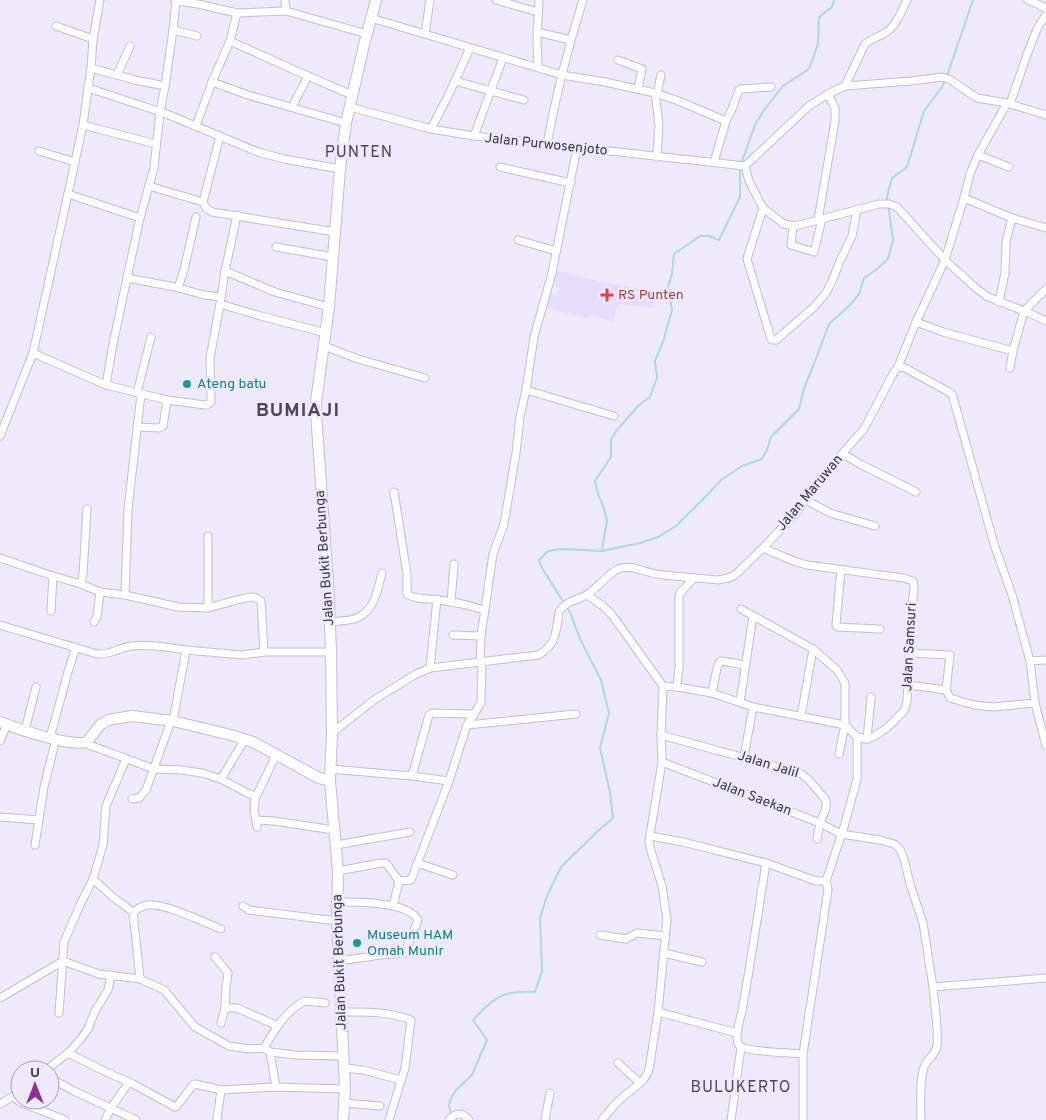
<svg xmlns="http://www.w3.org/2000/svg" width="1046" height="1120" font-family="Overpass,sans-serif">
<rect width="100%" height="100%" fill="#eeeafb"/>
<path fill="#e6dffc" d="M556 270 606 283 657 292 653 308 618 304 613 322 589 315 588 318 545 308 549 293 558 296 560 289 551 286Z"/>
<g fill="none" stroke-linecap="round" stroke-linejoin="round">
<g stroke="#abdbdc" stroke-width="2">
<path d="M947 76 973 0"/>
<path d="M741 164 755 125 764 110 783 86 809 69 818 44 819 17 832 7 834 0"/>
<path d="M602 550 607 520 603 505 599 497 595 481 611 457V439L617 430 639 405 650 397 657 378 655 361 663 342 672 310 668 287 672 274 674 254 700 236H709L719 240 740 197V168"/>
<path d="M564 603 542 568 539 560 548 551 562 549 602 551 640 543 658 537 676 526 707 495 721 480 742 466 762 459 767 450 771 437 799 409 804 388 814 364 829 324 850 305 859 294 864 278 877 269 888 259 893 240 887 197 892 178 907 167 924 111 942 87 945 80"/>
<path d="M451 1115 449 1105 451 1098 456 1090 472 1075 487 1040 473 1020C495 997 502 990 535 992L542 971 540 918 547 896 561 867 598 831 613 818 610 792 600 748 609 713 601 680 580 639 570 612 567 607"/>
</g>
<g stroke="#c4bdd9" stroke-width="9">
<g id="street">
<path d="M100 0 93 39 91 68 88 88 164 113 258 152 284 159 340 169"/>
<path d="M176 0 173 30 165 86 160 112 154 168 140 218 127 278 175 287 204 295 221 297"/>
<path d="M285 0 286 11 367 34"/>
<path d="M496 0 538 12"/>
<path d="M1028 0 1046 8"/>
<path d="M175 1 198 4 237 13 286 11"/>
<path d="M371 18 562 75 605 82 655 93 676 100 726 121"/>
<path d="M56 26 93 39"/>
<path d="M173 30 197 36"/>
<path d="M537 32 571 40"/>
<path d="M425 34 430 0"/>
<path d="M230 41 301 73 352 95"/>
<path d="M618 60 642 69 638 89"/>
<path d="M538 67 537 39 539 0"/>
<path d="M91 68 135 80 165 86"/>
<path d="M117 75 130 46"/>
<path d="M455 81 524 100"/>
<path d="M212 82 248 95 346 123"/>
<path d="M845 86 865 44C872 38 876 38 883 34 896 28 901 12 907 0"/>
<path d="M655 93 659 125 657 157"/>
<path d="M657 94 661 75"/>
<path d="M1010 104 1046 115"/>
<path d="M292 107 308 76"/>
<path d="M350 107 431 129 474 136 745 166"/>
<path d="M83 125 156 144"/>
<path d="M196 126 212 82 230 41 237 13"/>
<path d="M431 129 449 94 470 48"/>
<path d="M220 136 203 202 206 208 212 212 335 232"/>
<path d="M474 136 503 58"/>
<path d="M547 144C556 96 568 47 583 0"/>
<path d="M39 151 75 162"/>
<path d="M978 155 1009 167"/>
<path d="M714 162 726 121 732 109 739 90 741 89 771 87"/>
<path d="M745 166 749 181 763 208 784 224 795 226 879 204H889L897 207 945 260 964 198 970 174 978 155 1007 103 1010 104 1028 52 1038 27 1046 15"/>
<path d="M745 166 809 106 828 94 845 86 911 81 942 77 949 79 977 98 1007 103"/>
<path d="M500 167 571 183"/>
<path d="M149 186 203 202"/>
<path d="M68 194 83 125 88 88"/>
<path d="M964 198 1012 218 1046 228"/>
<path d="M763 208 747 259 771 339 772 340H776L814 307 826 293 833 279 840 261 852 236 857 209"/>
<path d="M818 220 835 121V108L828 94"/>
<path d="M793 226 791 245 814 252 822 219"/>
<path d="M518 240 556 251"/>
<path d="M276 247 333 257"/>
<path d="M225 271 275 292 329 307"/>
<path d="M178 288 184 270 196 217"/>
<path d="M999 302 1005 273 1006 242 1012 218"/>
<path d="M220 304 261 316 326 333"/>
<path d="M916 322 943 332 1013 351"/>
<path d="M324 346 358 359 425 378"/>
<path d="M33 353 106 385 167 400 205 405 209 404 211 402 210 358 220 304 225 271 237 215"/>
<path d="M898 367 905 368 947 391 951 393 953 397 994 544 1012 595 1030 661 1035 703 1046 746"/>
<path d="M1010 368 1013 351 1024 311 1046 289"/>
<path d="M106 385 112 349 127 278"/>
<path d="M526 390 614 416"/>
<path d="M137 393 151 337"/>
<path d="M137 427 159 428 163 426 167 400"/>
<path d="M0 436 33 353 68 194 140 218"/>
<path d="M843 454 860 464 916 492"/>
<path d="M394 492 407 574V594C415 600 428 598 438 600 454 602 469 605 484 610"/>
<path d="M806 500 830 513 875 526"/>
<path d="M0 558 53 576 81 584 100 592 125 595 178 607 208 608V536"/>
<path d="M841 570 836 625 837 627 880 629"/>
<path d="M81 584 83 574 87 509"/>
<path d="M125 595 128 509 141 394"/>
<path d="M587 595 603 606 612 615 663 686"/>
<path d="M451 602 454 564"/>
<path d="M208 608C216 606 247 596 253 597 257 598 258 599 261 601L264 652"/>
<path d="M741 609 813 649 837 670 845 683V725L839 754"/>
<path d="M51 611 53 576"/>
<path d="M94 622 97 617 100 592"/>
<path d="M330 622C338 621 347 621 354 619 375 612 377 592 382 573"/>
<path d="M0 625 97 654C110 655 119 648 131 646 149 644 168 647 186 650"/>
<path d="M453 635 481 636"/>
<path d="M909 653 950 655 946 690 950 698 974 705 993 707 1035 703"/>
<path d="M1030 661 1046 660"/>
<path d="M480 663 481 636 493 554 504 524 516 453 520 417 526 390 534 337 552 273 577 148"/>
<path d="M430 668 437 599"/>
<path d="M909 685 946 690"/>
<path d="M677 687 679 667V598L680 593 694 578"/>
<path d="M712 693 717 668 720 662 722 661 745 665"/>
<path d="M740 702 753 616"/>
<path d="M801 716 813 649"/>
<path d="M173 721 186 650 242 655 264 652H331"/>
<path d="M467 725 576 714"/>
<path d="M25 730 36 687"/>
<path d="M332 733 374 700 416 674 430 668 538 655C557 645 556 631 559 612 567 599 578 601 588 594 597 588 609 573 618 569 631 564 644 572 656 574 677 577 698 578 718 580L728 578 735 575 763 548 795 514 833 464 864 429 894 372 898 367 916 322 945 260 977 289 988 297 1029 313 1046 321"/>
<path d="M661 735 800 773 808 779 825 799C829 807 823 814 820 823 819 828 818 834 817 839"/>
<path d="M50 738 68 672 76 647"/>
<path d="M867 739 871 697"/>
<path d="M0 741 7 724"/>
<path d="M84 743 154 769 181 770 202 773 221 779 249 794 256 796"/>
<path d="M744 757 753 707"/>
<path d="M126 759 106 806 103 845 93 879 114 898 133 912"/>
<path d="M662 762 820 823 841 834 880 840 894 844 900 849 904 859 910 884 923 923 933 987 1046 978"/>
<path d="M330 769 412 776 449 781"/>
<path d="M412 776 429 715 432 713 474 714"/>
<path d="M221 779 245 739"/>
<path d="M132 799 139 798 146 790 171 721"/>
<path d="M0 817 38 820"/>
<path d="M256 820 274 821 334 830"/>
<path d="M257 827 254 810 255 799 276 755"/>
<path d="M650 836 683 842 766 863 816 881H826"/>
<path d="M35 845 44 787 56 739"/>
<path d="M336 845 410 832"/>
<path d="M417 863 453 875"/>
<path d="M766 863C758 913 751 962 742 1011 740 1019 734 1039 739 1045 744 1052 793 1053 803 1054"/>
<path d="M338 871 381 863H386L399 881"/>
<path d="M337 902C356 902 408 901 418 920L405 953 381 955 338 961"/>
<path d="M243 906 249 910 337 921"/>
<path d="M393 906 399 881 411 880 449 781 467 725 481 703 482 662"/>
<path d="M600 935 626 939 637 933 665 936"/>
<path d="M664 953 702 962"/>
<path d="M215 957 228 973 226 987 225 1008H237L278 1026"/>
<path d="M140 979 133 912C137 909 141 906 147 905 165 903 203 922 221 929"/>
<path d="M0 998 63 961 99 974 140 979 162 989 164 990 195 1027 229 1046 249 1049 264 1048"/>
<path d="M325 1003 305 1001C286 1010 274 1031 264 1048L270 1052 295 1055 344 1056"/>
<path d="M341 1012C365 1012 388 1011 411 1020L405 1068 389 1120"/>
<path d="M658 1012 737 1033"/>
<path d="M59 1013 64 942 80 905 93 879"/>
<path d="M221 1023 225 1008"/>
<path d="M270 1052 276 1087"/>
<path d="M68 1053 106 1072 133 1084 175 1107 177 1106 193 1085 195 1084 221 1090 274 1087 345 1089"/>
<path d="M618 1063 640 1083"/>
<path d="M344 1068 363 1070 401 1080"/>
<path d="M46 1070 68 1053 80 1040 88 1029 95 1011 108 990 111 975"/>
<path d="M50 1078 74 1091 136 1120"/>
<path d="M13 1097 20 1102 65 1120"/>
<path d="M344 1103 380 1106"/>
<path d="M0 1104 20 1092"/>
<path d="M105 1120 111 1108 129 1082"/>
<path d="M217 1120 221 1090"/>
<path d="M449 1120C456 1112 462 1112 469 1120"/>
<path d="M545 1120 550 1093"/>
<path d="M602 1120C609 1111 616 1103 624 1096 633 1088 645 1082 649 1070L658 1012 667 919 662 886 651 851 649 841 662 762 661 735 663 686 677 687 712 693 753 707 845 725 857 737 867 739 873 737 887 728 904 711 907 702 909 653 914 587 913 581 904 578 807 565 796 562 763 548"/>
<path d="M731 1120 741 1047"/>
<path d="M803 1120V1054L828 890 826 881 844 827 857 779V737"/>
<path d="M921 1120C921 1106 919 1077 925 1065 928 1058 935 1056 937 1046 939 1031 934 1003 933 987"/>
</g>
</g>
<g stroke="#c4bdd9" stroke-width="12">
<path id="secondary" d="M0 722C18 729 69 747 87 742L100 725 108 720 132 716 173 721 231 735 253 742 319 778 330 781"/>
</g>
<g stroke="#c4bdd9" stroke-width="12">
<path id="primary" d="M343 1120 345 1089 337 921 338 871 330 781 332 733 331 652 329 597 316 414V402L329 307 340 169 346 123 364 45 376 0"/>
</g>
<use href="#street" stroke="#fff" stroke-width="7"/>
<use href="#secondary" stroke="#fff" stroke-width="10"/>
<use href="#primary" stroke="#fff" stroke-width="10"/>
</g>
<path fill="#e0444e" stroke="#eeeafb" stroke-width="2" d="M604.5 287.5h5v5h5v5h-5v5h-5v-5h-5v-5h5z"/>
<g fill="#0f9aa8" stroke="#eeeafb" stroke-width="2">
<circle cx="187" cy="384" r="5"/>
<circle cx="357" cy="943" r="5"/>
</g>
<g text-anchor="middle" dominant-baseline="central" stroke-width="5" stroke-linejoin="round" paint-order="stroke">
<g font-size="14" fill="#393742" stroke="#eeeafb">
<text transform="translate(546 145) rotate(6)">Jalan Purwosenjoto</text>
<text transform="translate(810 493) rotate(-50)">Jalan Maruwan</text>
<text transform="translate(325 558) rotate(-94)">Jalan Bukit Berbunga</text>
<text transform="translate(910 647) rotate(-87)">Jalan Samsuri</text>
<text transform="translate(768 765) rotate(17)">Jalan Jalil</text>
<text transform="translate(752 797) rotate(21)">Jalan Saekan</text>
<text transform="translate(340 962) rotate(-92)">Jalan Bukit Berbunga</text>
</g>
<g font-size="14" fill="#be3a42" stroke="#eeeafb" text-anchor="start">
<text x="618" y="295">RS Punten</text>
</g>
<g font-size="14" fill="#0d838f" stroke="#eeeafb" text-anchor="start">
<text x="197" y="384">Ateng batu</text>
<text x="367" y="935">Museum HAM<tspan x="367" dy="16">Omah Munir</tspan></text>
</g>
<g font-size="16" letter-spacing="1" fill="#4b455d" stroke="#eeeafb">
<text x="359" y="153">PUNTEN</text>
<text x="741" y="1088">BULUKERTO</text>
</g>
<g font-size="19" font-weight="bold" letter-spacing="1" fill="#4b455d" stroke="#eeeafb">
<text x="298" y="411">BUMIAJI</text>
</g>
</g>
<g transform="translate(35 1085)"><circle r="24" fill="#eeeafb" stroke="#a6a2b1"/>
<path d="M0-4L9 19L0 12L-9 19Z" fill="#8d309b"/>
<text y="-8" font-size="14" font-weight="bold" text-anchor="middle" fill="#393742">U</text>
</g>
</svg>
